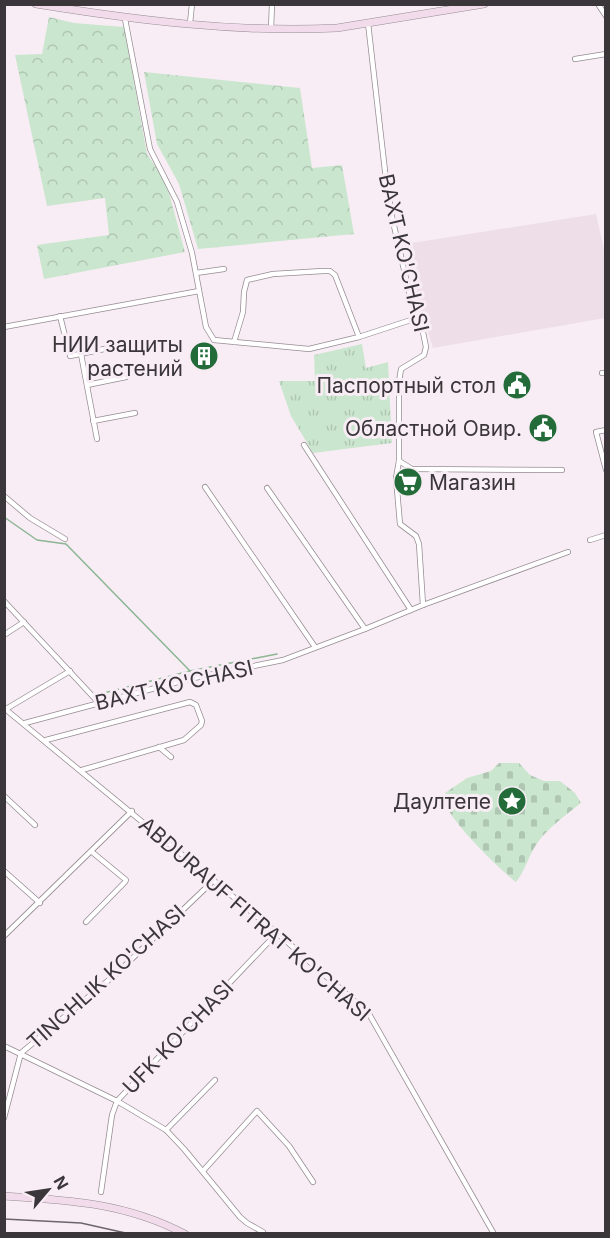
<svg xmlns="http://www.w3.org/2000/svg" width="610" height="1238" font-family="Inter,sans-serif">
<defs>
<pattern id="grass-tufts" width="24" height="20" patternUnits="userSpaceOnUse" patternTransform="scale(1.5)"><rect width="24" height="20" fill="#cbe6cf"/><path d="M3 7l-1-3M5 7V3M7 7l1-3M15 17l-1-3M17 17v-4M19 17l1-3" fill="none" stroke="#afc6b2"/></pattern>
<pattern id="forest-crowns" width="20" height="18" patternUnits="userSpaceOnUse" patternTransform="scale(1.5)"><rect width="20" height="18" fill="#cbe6cf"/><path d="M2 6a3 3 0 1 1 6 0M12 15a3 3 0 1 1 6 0" fill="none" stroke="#afc6b2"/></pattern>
<pattern id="cemetery-stones" width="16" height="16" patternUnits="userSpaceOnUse" patternTransform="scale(1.5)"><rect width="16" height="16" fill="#cbe6cf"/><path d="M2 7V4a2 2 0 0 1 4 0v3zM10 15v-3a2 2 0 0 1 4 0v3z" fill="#afc6b2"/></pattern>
</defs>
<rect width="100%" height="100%" fill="#f8edf4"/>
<path fill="#eedee8" d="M596 214 605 254V318L433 348 419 302 406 244Z"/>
<path fill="url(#grass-tufts)" d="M362 344 366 368 388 362 392 443 313 453 291 416 279 381H315L314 355Z"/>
<g fill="url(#forest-crowns)">
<path d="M49 17 74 23 124 27 147 154 166 182 185 252 44 279 37 245 109 235 105 198 47 206 15 55 42 54Z"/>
<path d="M144 72 300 88 312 168 342 165 354 234 198 249 179 184 157 144Z"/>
</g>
<path fill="url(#cemetery-stones)" d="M499 763H519L530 775 544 781H560L575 793 581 803C566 815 547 828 536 845 528 857 525 871 516 882 499 869 451 822 445 803 445 800 445 797 445 793L467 778 491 771Z"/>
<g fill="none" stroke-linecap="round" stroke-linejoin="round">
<g stroke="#8bb593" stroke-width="1.5">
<path d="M4 517 37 540 66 544 190 671"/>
<path d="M100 694 190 671 277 654"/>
</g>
<g stroke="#958c92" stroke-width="6">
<g id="street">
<path d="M598 4 606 16"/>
<path d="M125 19 150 149 177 202 192 253 206 327 214 340 309 349 359 337 420 317"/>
<path d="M190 23 192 4"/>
<path d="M368 23 385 171 392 217 410 296 420 317 426 347 424 355 401 369 399 382V461L396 478 400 524 416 536 419 544 423 605"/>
<path d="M271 29 272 4"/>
<path d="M575 59 606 54"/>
<path d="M196 273 224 269"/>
<path d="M60 316 70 356 119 346"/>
<path d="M4 327 199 291"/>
<path d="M234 342 243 312 244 292 247 280 273 274 323 271H330L335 275 359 337"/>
<path d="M81 354 97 439"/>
<path d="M602 373H606"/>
<path d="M87 385 126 377"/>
<path d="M93 421 135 413"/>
<path d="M606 430 596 432 606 470"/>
<path d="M304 445 411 610"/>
<path d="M399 461 412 469 562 470"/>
<path d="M205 487 315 647"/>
<path d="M267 488 365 629"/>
<path d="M4 496 30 518 65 539"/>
<path d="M590 540 606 535"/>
<path d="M4 601 98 702"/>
<path d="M4 635 24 622"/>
<path d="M4 708 277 933 369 1014 494 1234"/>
<path d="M6 709 70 671"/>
<path d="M25 723 189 679 283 660 365 629 423 605 568 552"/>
<path d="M46 740 190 702 196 705 202 721 201 725 184 740 82 770"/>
<path d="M159 747 171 757"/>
<path d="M4 796 35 825"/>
<path d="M4 871 40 903"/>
<path d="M86 922 125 882 126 880 92 852"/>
<path d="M4 936 132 811"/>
<path d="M4 1046 117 1101 166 1130 184 1149 240 1217 247 1223 263 1232"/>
<path d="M4 1118 21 1053 116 974 214 880"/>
<path d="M166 1130 215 1080"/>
<path d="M203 1171 257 1111 289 1146 313 1182"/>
<path d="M101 1192 112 1115 117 1101 277 933"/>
</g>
</g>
<g stroke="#958c92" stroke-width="8">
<g id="secondary">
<path d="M36 4C135 20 237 33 337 28L484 4"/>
<path d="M4 1196C70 1200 126 1203 185 1234"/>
</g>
</g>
<use href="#street" stroke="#fff" stroke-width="4.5"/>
<use href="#secondary" stroke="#f2dcec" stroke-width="7"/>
<path stroke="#6c666a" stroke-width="1.5" d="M4 1219 81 1223 130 1234"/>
</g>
<defs>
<g id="building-disc" transform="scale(1.5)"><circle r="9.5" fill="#236c39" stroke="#f8edf4"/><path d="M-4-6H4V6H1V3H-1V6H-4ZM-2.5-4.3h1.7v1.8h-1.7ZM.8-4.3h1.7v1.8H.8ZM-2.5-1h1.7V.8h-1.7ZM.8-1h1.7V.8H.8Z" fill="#fff"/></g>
<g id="civic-disc" transform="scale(1.5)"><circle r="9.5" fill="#236c39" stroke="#f8edf4"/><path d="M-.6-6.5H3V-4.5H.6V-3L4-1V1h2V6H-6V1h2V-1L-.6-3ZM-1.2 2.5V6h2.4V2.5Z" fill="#fff"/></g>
<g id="supermarket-disc" transform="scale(1.5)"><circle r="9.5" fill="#236c39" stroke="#f8edf4"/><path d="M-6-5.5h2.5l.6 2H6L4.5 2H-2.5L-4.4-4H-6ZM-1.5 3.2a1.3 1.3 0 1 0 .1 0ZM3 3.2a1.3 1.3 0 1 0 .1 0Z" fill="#fff"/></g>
<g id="sight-disc" transform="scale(1.5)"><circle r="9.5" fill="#236c39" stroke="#f8edf4"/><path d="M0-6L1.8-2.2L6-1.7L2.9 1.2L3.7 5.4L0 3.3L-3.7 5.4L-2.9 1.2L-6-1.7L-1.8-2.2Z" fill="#fff"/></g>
</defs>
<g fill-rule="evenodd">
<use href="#building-disc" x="204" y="356"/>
<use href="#civic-disc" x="517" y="385"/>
<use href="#civic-disc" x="543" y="428"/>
<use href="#supermarket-disc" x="408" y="482"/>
<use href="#sight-disc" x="512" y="801"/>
</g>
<g text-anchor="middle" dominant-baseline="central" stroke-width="6" stroke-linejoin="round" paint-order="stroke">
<g font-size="21" fill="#3a3639" stroke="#f8edf4">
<text transform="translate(404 253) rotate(77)">BAXT KO'CHASI</text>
<text transform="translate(174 685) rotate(-13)">BAXT KO'CHASI</text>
<text transform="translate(255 919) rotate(41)">ABDURAUF FITRAT KO'CHASI</text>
<text transform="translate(106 977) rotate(-42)">TINCHLIK KO'CHASI</text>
<text transform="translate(178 1037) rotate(-46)">UFK KO'CHASI</text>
</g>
<g font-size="21" fill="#3a3639" stroke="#f8edf4" text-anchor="end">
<text x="183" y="344">НИИ защиты<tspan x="183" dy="24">растений</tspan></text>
<text x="496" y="385">Паспортный стол</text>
<text x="522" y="428">Областной Овир.</text>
<text x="429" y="482" text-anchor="start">Магазин</text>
<text x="491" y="801">Даултепе</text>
</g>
</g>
<rect width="610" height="1238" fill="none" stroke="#3a3639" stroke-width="12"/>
<g transform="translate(48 1190) rotate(61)" stroke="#f8edf4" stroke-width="4.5" paint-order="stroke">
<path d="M0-4.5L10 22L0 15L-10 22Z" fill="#3a3639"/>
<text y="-9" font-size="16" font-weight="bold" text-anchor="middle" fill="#3a3639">N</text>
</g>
</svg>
